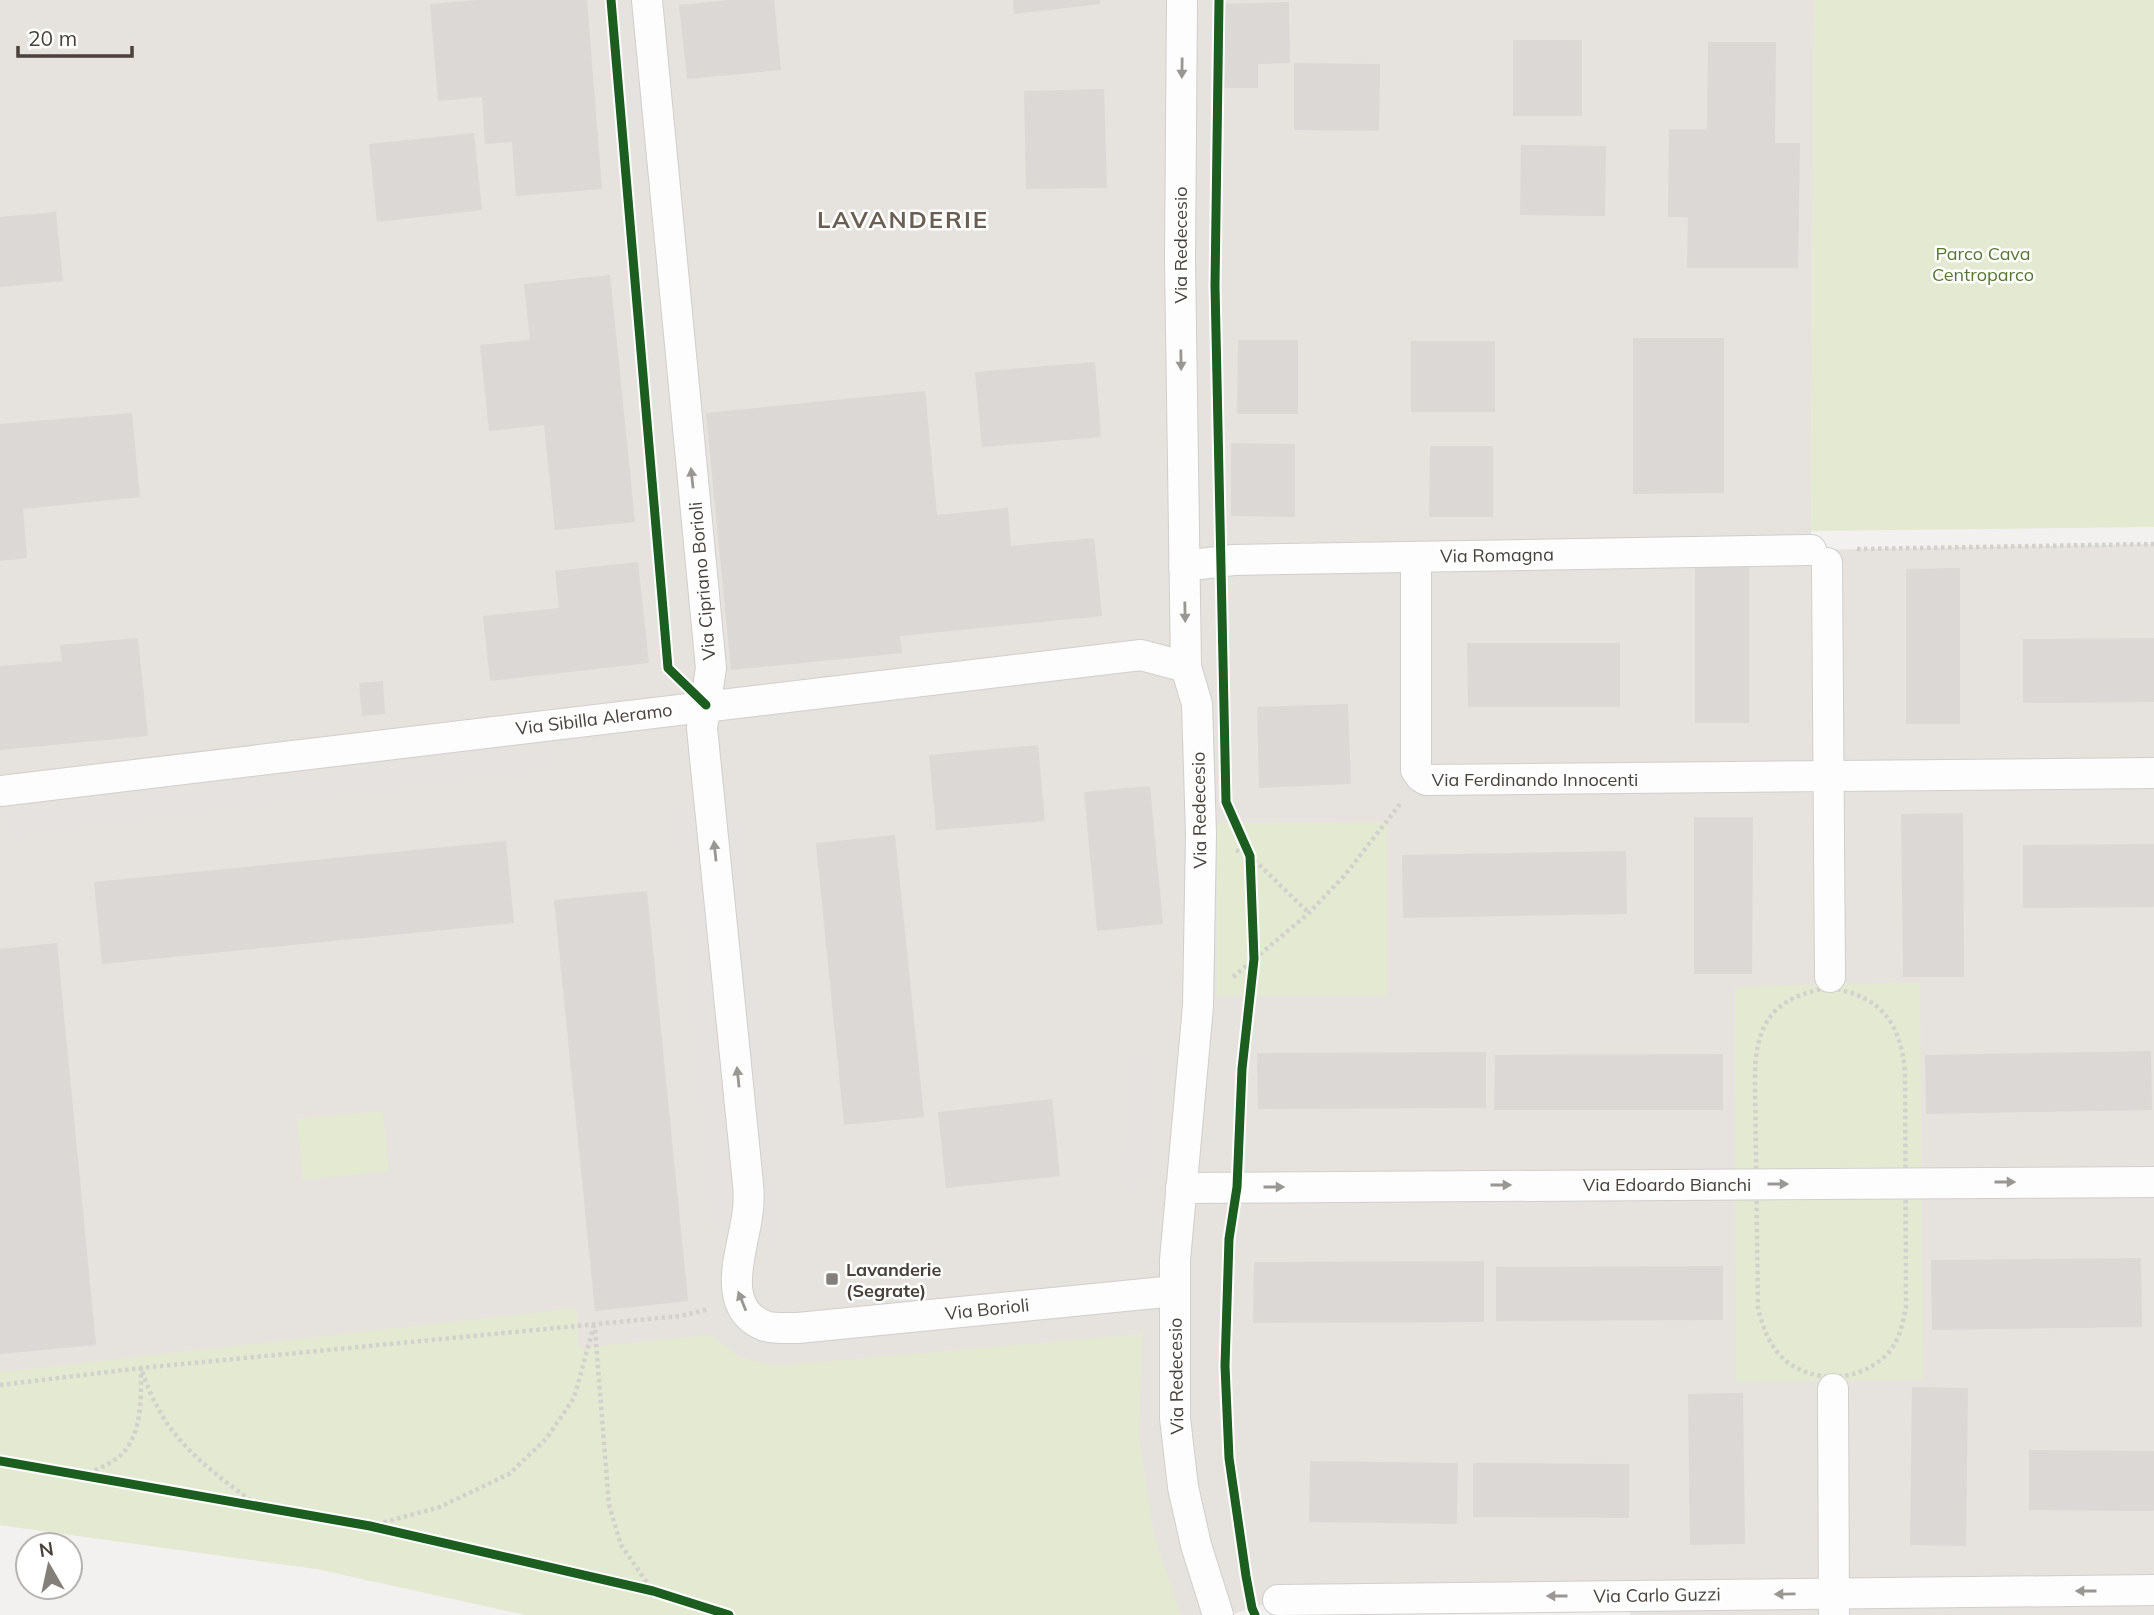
<svg xmlns="http://www.w3.org/2000/svg" width="2154" height="1615" font-family="Mulish,sans-serif">
<rect width="100%" height="100%" fill="#f3f1ef"/>
<path fill="#e6e2dd" d="M0 0H1814L1811 550 2154 544V1615H1630L1631 1596 1278 1600 1230 1615H526L317 1569 0 1525Z"/>
<g fill="#e4ead2">
<path d="M1814 0H2154V527L1811 531Z"/>
<path d="M1387 822V996H1217V823Z"/>
<path d="M1920 982 1923 1380 1736 1382 1735 987Z"/>
<path d="M383 1111 389 1171 303 1180 297 1119Z"/>
<path d="M577 1308 578 1348 711 1335 739 1357 775 1366 1142 1334 1139 1437 1154 1534 1180 1615H526L317 1569 0 1525V1372Z"/>
</g>
<g fill="#e5e2e0">
<path d="M641 41 655 184 637 185 624 43Z"/>
<path d="M553 745 556 770 6 840 3 810Z"/>
<path d="M695 801 733 1211 728 1227 709 1229 670 804Z"/>
<path d="M741 813 782 1260 766 1262 723 815Z"/>
<path d="M1128 1052 1158 1053 1149 1192 1119 1189Z"/>
</g>
<g fill="#dbd8d6">
<path d="M478 0H587L602 189 516 196 512 142 485 144 482 97 438 101 430 4Z"/>
<path d="M730 0H774L781 70 687 79 679 5Z"/>
<path d="M1013 0H1100V4L1014 14Z"/>
<path d="M1289 2 1290 63 1258 64V88H1221L1220 4Z"/>
<rect x="1513" y="40" width="69" height="76"/>
<path d="M1708 42H1776L1775 143H1800L1798 268H1687L1688 217H1668L1669 129H1707Z"/>
<path d="M1294 63 1380 64 1379 131 1294 130Z"/>
<path d="M1104 89 1107 188 1026 189 1024 91Z"/>
<path d="M474 133 482 210 377 222 369 144Z"/>
<path d="M1521 145 1606 146 1605 216 1520 215Z"/>
<path d="M56 212 63 281 0 287V217Z"/>
<path d="M610 275 635 522 555 530 544 425 489 431 480 345 530 340 524 284Z"/>
<path d="M1633 338H1724V493L1633 494Z"/>
<path d="M1238 340H1298V414H1237Z"/>
<rect x="1411" y="341" width="84" height="71"/>
<path d="M1095 362 1101 437 982 447 975 372Z"/>
<path d="M925 391 937 515 1008 508 1011 546 1094 538 1102 616 900 636 902 653 731 670 706 413Z"/>
<path d="M132 413 140 497 23 509 27 558 0 561V424Z"/>
<path d="M1231 443 1295 444V517L1231 516Z"/>
<path d="M1430 446H1493V517H1429Z"/>
<path d="M638 562 649 663 490 681 483 616 559 608 555 571Z"/>
<rect x="1695" y="567" width="54" height="156"/>
<path d="M1960 568V724H1906V569Z"/>
<path d="M138 638 148 736 0 750V666L62 661 60 645Z"/>
<path d="M2154 638V702L2023 703V639Z"/>
<path d="M1467 643H1620V707H1468Z"/>
<path d="M383 681 385 714 362 716 359 683Z"/>
<path d="M1348 704 1351 784 1259 788 1257 707Z"/>
<path d="M1038 745 1045 821 936 830 929 755Z"/>
<path d="M1150 786 1163 924 1097 931 1084 792Z"/>
<path d="M1963 813 1964 977H1903L1901 814Z"/>
<path d="M1694 817H1753L1752 974H1694Z"/>
<path d="M895 835 924 1117 844 1125 816 843Z"/>
<path d="M506 841 514 923 102 964 94 882Z"/>
<path d="M2154 844V907L2023 908V845Z"/>
<path d="M1626 851 1627 914 1403 918 1402 855Z"/>
<path d="M647 891 688 1301 595 1311 554 900Z"/>
<path d="M57 943 96 1345 0 1354V949Z"/>
<path d="M2151 1051 2152 1110 1926 1114 1925 1055Z"/>
<path d="M1486 1052V1108L1258 1109 1257 1053Z"/>
<path d="M1723 1054V1110H1494L1495 1055Z"/>
<path d="M1052 1099 1060 1176 946 1188 938 1112Z"/>
<path d="M2141 1258 2142 1327 1932 1330 1931 1260Z"/>
<path d="M1484 1261V1322L1253 1323 1254 1262Z"/>
<path d="M1723 1266V1320L1496 1321V1267Z"/>
<path d="M1912 1387 1968 1388 1966 1546 1910 1545Z"/>
<path d="M1743 1393 1745 1544 1690 1545 1688 1394Z"/>
<path d="M2029 1450 2154 1451V1511L2029 1510Z"/>
<path d="M1310 1461 1458 1463 1457 1524 1309 1522Z"/>
<path d="M1473 1463 1629 1464V1518L1473 1517Z"/>
</g>
<g fill="none" stroke-linecap="round" stroke-linejoin="round">
<g stroke="#d1cfcc" stroke-width="32">
<g id="street">
<path d="M647 0 711 668 702 728 748 1184C749 1195 749 1206 747 1217 742 1252 719 1308 765 1326 775 1329 788 1328 798 1328L1175 1291"/>
<path d="M1182 0 1180 260 1186 667 1197 704 1201 834 1198 1006 1175 1260V1418L1183 1487 1196 1545 1218 1615"/>
<path d="M1416 557V770L1421 777 1426 780 2154 773"/>
<path d="M1827 563 1830 977"/>
<path d="M1184 566 1233 560 1811 550"/>
<path d="M0 791 1141 655 1186 667"/>
<path d="M1181 1188 2154 1182"/>
<path d="M1833 1389 1834 1615"/>
<path d="M1278 1600 2154 1590"/>
</g>
</g>
<g stroke="#d3d1cd" stroke-width="4.5" stroke-dasharray="3.5 3.5" stroke-linecap="butt">
<path d="M1857 549 2154 544"/>
<path d="M1236 850 1250 856 1309 913"/>
<path d="M1233 977 1309 913 1344 876 1401 803"/>
<path d="M1830 988C1881 996 1900 1022 1905 1071L1906 1307C1903 1321 1901 1335 1892 1348 1865 1385 1802 1387 1775 1349 1766 1337 1762 1323 1758 1309L1755 1082C1754 1025 1772 996 1830 988Z"/>
<path d="M595 1330 609 1505 621 1545 653 1591"/>
<path d="M0 1385 141 1368 680 1316 709 1309"/>
<path d="M82 1476C92 1471 104 1467 113 1461 143 1442 141 1400 141 1368 146 1382 151 1396 158 1408 180 1450 222 1480 259 1506"/>
<path d="M370 1526 440 1507 509 1474 546 1439 574 1398 594 1325"/>
</g>
<use href="#street" stroke="#fdfdfd" stroke-width="30"/>
<g stroke="#fff" stroke-width="13">
<g id="cycleway">
<path d="M611 0 668 668 706 705"/>
<path d="M1219 0 1215 286 1226 802 1250 856 1254 959 1242 1069 1237 1187 1229 1239 1225 1366 1229 1458 1246 1576 1252 1608 1255 1615"/>
<path d="M0 1461 370 1526 653 1591 729 1615"/>
</g>
</g>
<use href="#cycleway" stroke="#1b5e20" stroke-width="9"/>
</g>
<defs><path id="oneway-solid" d="M-6-.8H1V-3.2L6.5 0L1 3.2V.8H-6Z" transform="scale(1.75)"/></defs>
<g fill="#9a9692">
<use href="#oneway-solid" transform="translate(1182 68) rotate(91)"/>
<use href="#oneway-solid" transform="translate(1181 360) rotate(89)"/>
<use href="#oneway-solid" transform="translate(692 478) rotate(-96)"/>
<use href="#oneway-solid" transform="translate(1185 612) rotate(89)"/>
<use href="#oneway-solid" transform="translate(715 851) rotate(-96)"/>
<use href="#oneway-solid" transform="translate(738 1077) rotate(-96)"/>
<use href="#oneway-solid" transform="translate(2005 1182)"/>
<use href="#oneway-solid" transform="translate(1778 1184)"/>
<use href="#oneway-solid" transform="translate(1501 1185)"/>
<use href="#oneway-solid" transform="translate(1274 1187)"/>
<use href="#oneway-solid" transform="translate(742 1301) rotate(-112)"/>
<use href="#oneway-solid" transform="translate(2086 1591) rotate(180)"/>
<use href="#oneway-solid" transform="translate(1785 1594) rotate(179)"/>
<use href="#oneway-solid" transform="translate(1557 1596) rotate(180)"/>
</g>
<rect fill="#847f79" stroke="#fff" stroke-width="2.5" x="825" y="1272" width="14" height="14" rx="3.5"/>
<g text-anchor="middle" dominant-baseline="central" stroke-width="5" stroke-linejoin="round" paint-order="stroke">
<g font-size="18" fill="#49413a" stroke="#fff">
<text transform="translate(1180 245) rotate(-90)">Via Redecesio</text>
<text transform="translate(1497 555) rotate(-1)">Via Romagna</text>
<text transform="translate(702 581) rotate(-95)">Via Cipriano Borioli</text>
<text transform="translate(594 719) rotate(-7)">Via Sibilla Aleramo</text>
<text x="1535" y="779">Via Ferdinando Innocenti</text>
<text transform="translate(1199 810) rotate(-91)">Via Redecesio</text>
<text x="1667" y="1184">Via Edoardo Bianchi</text>
<text transform="translate(987 1309) rotate(-6)">Via Borioli</text>
<text transform="translate(1176 1376) rotate(-91)">Via Redecesio</text>
<text transform="translate(1657 1595) rotate(-1)">Via Carlo Guzzi</text>
</g>
<g font-size="18" fill="#557732" stroke="#fff">
<text x="1983" y="253">Parco Cava<tspan x="1983" dy="21">Centroparco</tspan></text>
</g>
<g font-size="18" font-weight="bold" fill="#49413a" stroke="#fff" text-anchor="start">
<text x="846" y="1269">Lavanderie<tspan x="846" dy="21">(Segrate)</tspan></text>
</g>
<g font-size="24" font-weight="bold" letter-spacing="2" fill="#6b5e53" stroke="#fff">
<text x="903" y="219">LAVANDERIE</text>
</g>
</g>
<g transform="translate(49 1566) rotate(351)"><circle r="33" fill="#ffffff" stroke="#b6b3b0" stroke-width="2"/>
<path d="M0-5L12 26L0 18L-12 26Z" fill="#847f79"/>
<text y="-10" font-size="19" font-weight="bold" text-anchor="middle" fill="#49413a">N</text>
</g>
<path d="M18 46v10h114v-10" fill="none" stroke="#49413a" stroke-width="3.5"/>
<text x="28" y="46" font-size="21" fill="#49413a" stroke="#ffffff" stroke-width="5" paint-order="stroke">20 m</text>
</svg>
